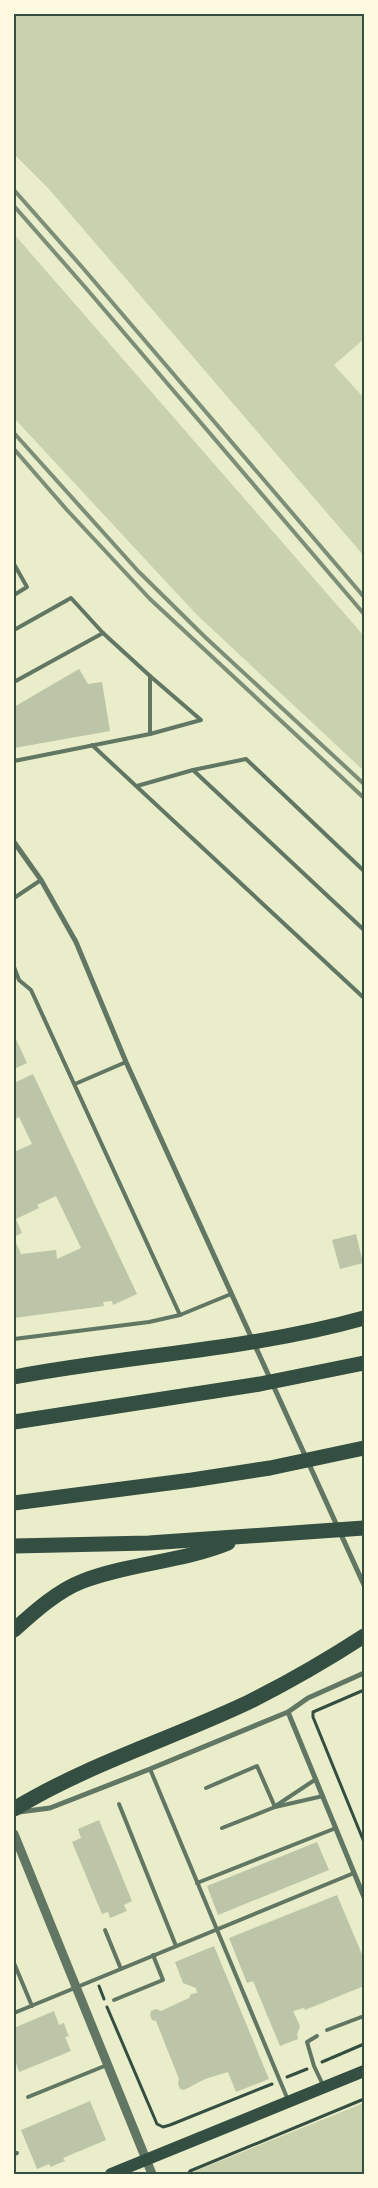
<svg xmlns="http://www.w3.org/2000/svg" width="378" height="2188" font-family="'Source Sans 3',sans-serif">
<rect width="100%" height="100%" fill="#e9edc9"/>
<g fill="#cad2ad">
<path d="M14 14H364V339L334 365 364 398V556L48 188 14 154Z"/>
<path d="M14 234 364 636V771L196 614 14 418Z"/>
<path d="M364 2103V2174H193L195 2171Z"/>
</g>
<g fill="#bcc5a7">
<path d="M79 669 88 684 102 682 110 731 14 748V707Z"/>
<path d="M14 1035 27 1063 14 1069Z"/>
<path d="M33 1074 137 1294 113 1305 112 1301 103 1302 104 1306 14 1318V1238L21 1254 56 1250 57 1259 81 1248 56 1196 37 1205 39 1208 16 1219 22 1233 14 1237V1152L32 1144 19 1117 14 1120V1083Z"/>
<path d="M356 1234 363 1263 340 1269 332 1240Z"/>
<path d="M99 1820 132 1901 124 1905 127 1911 110 1918 108 1912 102 1914 72 1842 81 1838 78 1829Z"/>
<path d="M317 1842 329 1870 218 1915 207 1886Z"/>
<path d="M337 1895 364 1959V1986L305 2010 304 2008 293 2011 300 2026 297 2035 298 2039 280 2046 253 1981 247 1983 229 1938Z"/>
<path d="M214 1946 269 2079 236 2092 228 2072 205 2079 184 2090 180 2089 178 2084 179 2079 156 2021 152 2020 150 2015 151 2011 156 2009 161 2011 189 1998 191 1994 197 1993 196 1988 183 1983 175 1962Z"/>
<path d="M54 2011 59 2025 64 2023 67 2032 69 2036 65 2037 71 2051 19 2072 14 2058V2028Z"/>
<path d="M90 2101 106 2140 63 2158 65 2161 55 2165 51 2167 49 2164 37 2169 21 2130Z"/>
</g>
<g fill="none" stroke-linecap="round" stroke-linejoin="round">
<g stroke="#344e41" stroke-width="3">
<path d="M364 1690 313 1712V1717L364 1842"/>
<path d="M99 1986 104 1999"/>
<path d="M107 2007 157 2124 163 2127 170 2125 272 2084"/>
<path d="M322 2062 364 2044"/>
<path d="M287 2077 307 2069"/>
<path d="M188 2174 190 2171 364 2099"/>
</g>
<g stroke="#617663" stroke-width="4">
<path d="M14 564 27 587 14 595"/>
<path d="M14 630 71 598 103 633 150 676V734L14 761"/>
<path d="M14 682 103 633"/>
<path d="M150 734 201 720 150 676"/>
<path d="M92 745 364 998"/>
<path d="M193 770 246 759 364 871"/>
<path d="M137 786 193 770 364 930"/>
<path d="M14 898 41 880"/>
<path d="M14 967 19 980 31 990 180 1315"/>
<path d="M75 1084 126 1062"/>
<path d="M14 1339 149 1322 180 1315 231 1294"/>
<path d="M150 1769 288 2100"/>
<path d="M206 1788 257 1766 275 1807"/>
<path d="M119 1804 176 1946"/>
<path d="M277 1805 316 1779"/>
<path d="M222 1828 275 1807 323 1796"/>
<path d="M197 1883 336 1828"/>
<path d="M105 1930 121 1969"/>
<path d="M14 1963 32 2006"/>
<path d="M114 2000 163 1980 153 1955"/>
<path d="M14 2013 354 1873"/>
<path d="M327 2030 364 2016"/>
<path d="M317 2036 307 2042 314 2066 323 2085"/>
<path d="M28 2097 107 2065"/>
<path d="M14 2154 17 2153"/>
</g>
<g stroke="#617663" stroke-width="5">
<path d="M14 842 41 880 76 942 126 1062 364 1585"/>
<path d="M288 1712 364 1897"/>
<path d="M19 1812 50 1808 150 1769 288 1712 308 1698 364 1673"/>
</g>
<path stroke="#617663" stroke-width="9" d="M14 1834 152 2174"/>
<path stroke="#344e41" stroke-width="12" d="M111 2174 364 2071"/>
<g stroke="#344e41" stroke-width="15">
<path d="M14 1377C130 1355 250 1350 364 1318"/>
<path d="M14 1422 260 1384 364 1363"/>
<path d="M14 1503 192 1480 270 1468 364 1448"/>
<path d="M14 1546 149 1543 364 1528"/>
<path d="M14 1630C34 1612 57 1591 83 1581 130 1563 181 1562 228 1543"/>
<path d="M14 1809C88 1764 171 1739 249 1702 289 1682 327 1660 364 1636"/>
</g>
<g stroke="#7c8e77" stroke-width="4">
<path d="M14 190 82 267 364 597"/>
<path d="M14 206 85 287 364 614"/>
<path d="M14 433 138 571 205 637 364 784"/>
<path d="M14 449 67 510 150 599 364 798"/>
</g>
</g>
<rect width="378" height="2188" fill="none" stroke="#fefae0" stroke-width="30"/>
<rect x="15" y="15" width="348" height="2158" fill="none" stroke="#344e41" stroke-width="2"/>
</svg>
